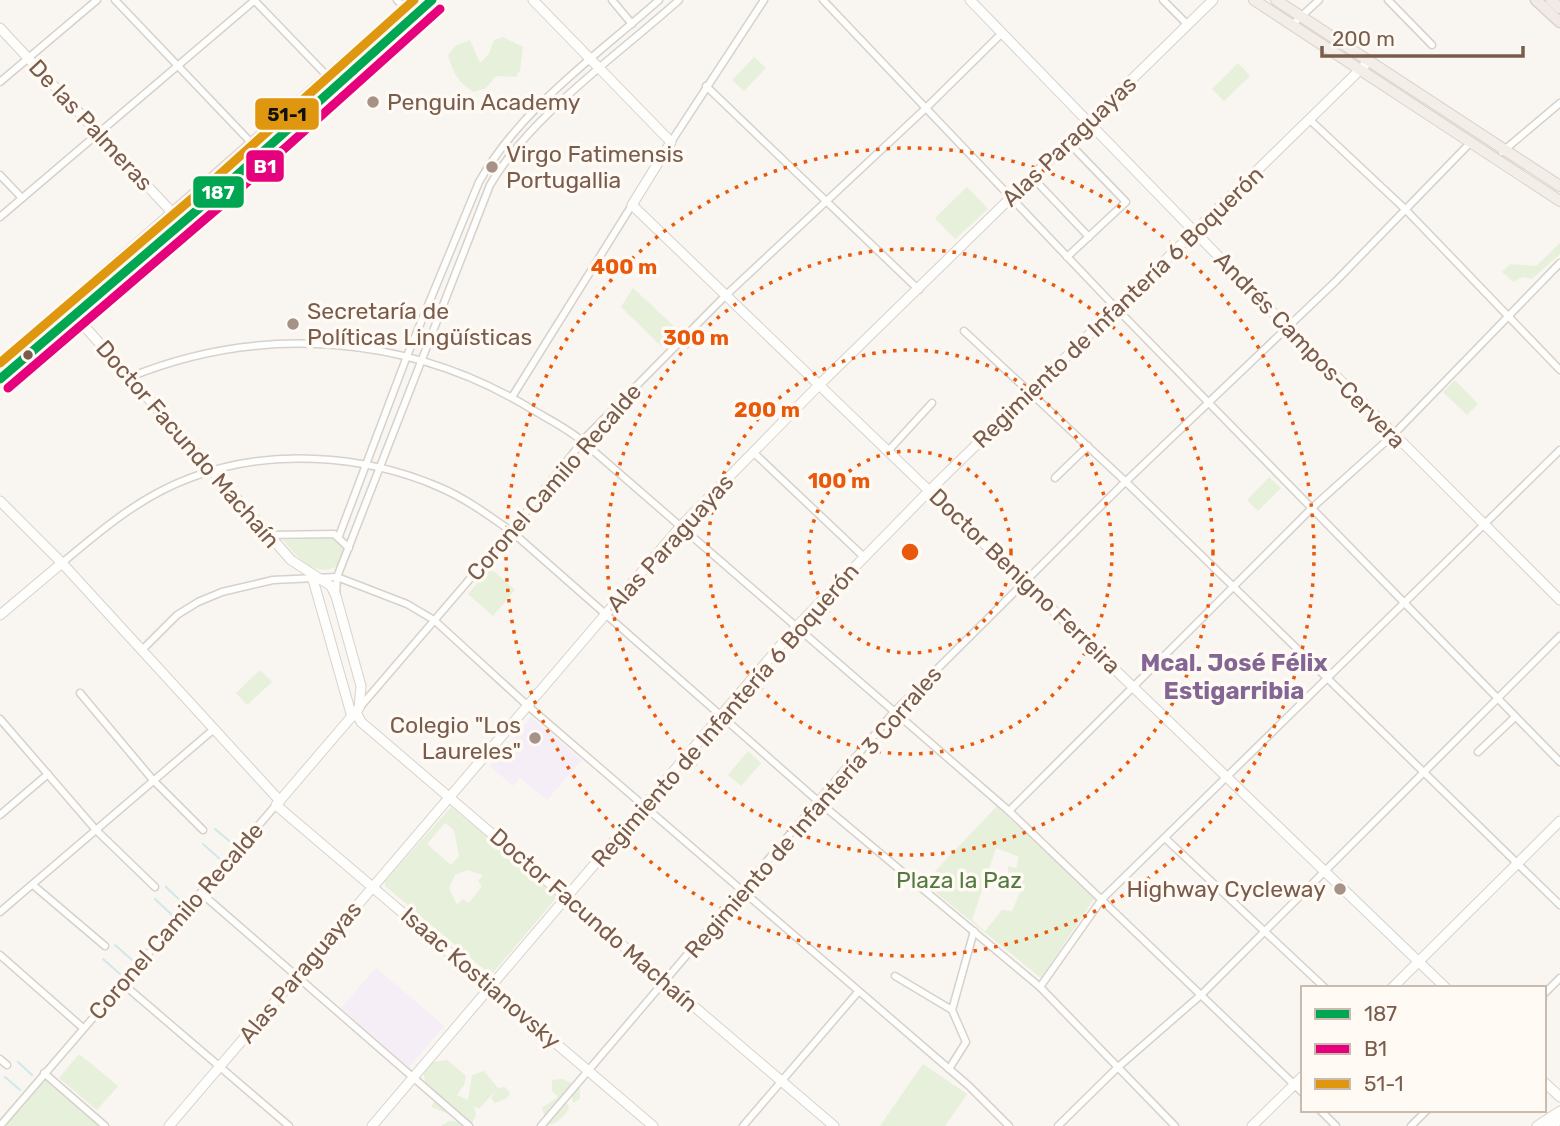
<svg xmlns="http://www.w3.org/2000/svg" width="1560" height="1126" font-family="Rubik,sans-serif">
<rect width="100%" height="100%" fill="#f9f5f0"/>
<g fill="#f6eef6">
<path d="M531 717 582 760 547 800 520 778 513 786 490 766Z"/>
<path d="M376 968 444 1026 409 1067 341 1008Z"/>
</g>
<g fill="#e7f0db" fill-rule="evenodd">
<path d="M503 37 523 47 520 70 516 77 496 76 486 88 474 92C458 83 453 72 448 55L455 46 470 40 480 63 489 54 494 40Z"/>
<path d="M754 57 766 68 744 91 732 80Z"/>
<path d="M1238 63 1250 76 1224 101 1212 89Z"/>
<path d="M967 187 988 209 955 239 935 218Z"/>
<path d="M1560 243V254L1532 279 1522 277 1514 282 1502 272 1510 264 1536 266Z"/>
<path d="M633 288 678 330 662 347 621 307Z"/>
<path d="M1455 380 1478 404 1467 415 1443 392Z"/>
<path d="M1269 477 1281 488 1258 511 1247 500Z"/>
<path d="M334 538 345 550 340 564C317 581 297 557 283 540Z"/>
<path d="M490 568 515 590 493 616 468 594Z"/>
<path d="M260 670 272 682 247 705 236 693Z"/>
<path d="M748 751 761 763 741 786 728 775Z"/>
<path d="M997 806 1094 899 1041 978 924 883ZM996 848 1019 857 1016 868 1008 866V873L1016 886 1023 885 1012 911 1002 910 985 931 972 920Z"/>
<path d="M451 807 556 893 557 897 491 975 385 886V881ZM445 823 454 830 459 856 451 865 427 844ZM467 870 483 875 478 881 482 886 469 903 463 899 457 905 449 888 455 875Z"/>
<path d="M79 1054 118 1086 97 1110 59 1078Z"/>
<path d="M447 1060 466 1076 464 1085 457 1095 468 1100 472 1075 484 1071 498 1088 505 1087 510 1093 507 1098 495 1103 491 1098 496 1090 479 1109 474 1106 476 1115 472 1123H465V1126H441L449 1121 463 1122 457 1117 431 1107 438 1096 425 1083 424 1074 433 1062Z"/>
<path d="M923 1064 967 1094 945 1126H880Z"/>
<path d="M43 1077 102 1126H3Z"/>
<path d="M563 1079 580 1087V1099L573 1103 571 1094 565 1099 569 1107C565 1118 553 1126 542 1126L546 1121 542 1108 558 1097 552 1091V1080Z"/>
</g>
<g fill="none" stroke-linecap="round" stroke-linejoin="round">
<g stroke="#d0e8ea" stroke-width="2">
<path d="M215 829 234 845"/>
<path d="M203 844 222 861"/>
<path d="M166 887 184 904"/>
<path d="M155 899 173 916"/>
<path d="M115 945 132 960"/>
<path d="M103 959 120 974"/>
<path d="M18 1062 32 1075"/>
<path d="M5 1077 20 1090"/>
</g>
<g stroke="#d7d1cb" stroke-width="9">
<g id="street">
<path d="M115 0 261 153"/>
<path d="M254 0 336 85"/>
<path d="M397 0 406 10"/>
<path d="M612 0 632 24"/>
<path d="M823 0 1117 309 1560 762"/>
<path d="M1163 0 1188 25"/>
<path d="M1388 0 1432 45"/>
<path d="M1293 24 1319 0"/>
<path d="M0 82 97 0"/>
<path d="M706 86 919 290"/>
<path d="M1310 120 1405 209 1560 370"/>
<path d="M671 142 764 0"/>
<path d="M1502 152 1560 103"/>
<path d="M0 175 22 198"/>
<path d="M1032 177 1089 237"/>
<path d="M0 217 255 0"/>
<path d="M1067 257 1126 202 1068 142"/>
<path d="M964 331 1126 482 1560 905"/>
<path d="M130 377C263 323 411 335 533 410 550 420 568 429 582 441L1009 811 1303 1093"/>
<path d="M512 397 632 205"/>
<path d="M889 450 932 403"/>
<path d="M753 452 864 557"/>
<path d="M1055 478 1088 446"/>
<path d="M269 535 334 534 349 548"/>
<path d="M339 536 407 356 479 182C521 108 596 56 659 0"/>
<path d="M62 563C101 530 141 496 190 478 267 448 363 454 439 487 465 498 488 515 511 531L819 802 1040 987 1175 1126"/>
<path d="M336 595 337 577 490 185C530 116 619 54 679 0"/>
<path d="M142 650 177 615 198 602 222 592 273 580 337 577 407 604 434 620 528 706 969 1086 1009 1126"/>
<path d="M80 693 153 780 203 830"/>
<path d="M360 707 511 531 586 437 725 296 926 108 1002 33"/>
<path d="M0 719 96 830 155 887"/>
<path d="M1478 752 1515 717"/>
<path d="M1009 811 1313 507 1393 435 1560 263"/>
<path d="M0 815 48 774"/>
<path d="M1165 838 1325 988"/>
<path d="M33 885 105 946"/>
<path d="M201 893 469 1126"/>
<path d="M0 912 214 729"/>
<path d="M0 955 83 1028"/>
<path d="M895 976 952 1010"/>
<path d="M122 983 289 1126"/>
<path d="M1040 987 1102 899 1560 450"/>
<path d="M1544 994 1560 978"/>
<path d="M0 1059 7 1065"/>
<path d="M949 1069 966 1042 952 1010 974 931"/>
<path d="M44 1073 105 1126"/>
<path d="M1320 1110 1336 1126"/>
<path d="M0 1126 276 805"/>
<path d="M541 1126 894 712 1121 486 1336 281 1471 142"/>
<path d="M743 1126 858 992"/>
<path d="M1058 1126 1117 1068 1202 994 1560 636"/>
<path d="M1411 1126 1427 1110"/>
</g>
</g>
<g stroke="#d9d2cb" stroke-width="11">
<g id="secondary">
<path d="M533 0 671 142 632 205 1446 988"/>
<path d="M970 0 1287 327 1560 600"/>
<path d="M0 28 181 222"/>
<path d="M71 311 291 560 331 586 336 596 361 686 359 708 276 805 653 1126"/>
<path d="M0 501 62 563 280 801"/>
<path d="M312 576 352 717"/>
<path d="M0 615 62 563"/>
<path d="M356 712 361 722 834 1126"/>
<path d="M1392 988 1560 821"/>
<path d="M1544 1082 1560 1097"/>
<path d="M169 1126 680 527 818 386 1213 0"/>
<path d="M372 1126 797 626 930 490 1369 61"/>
<path d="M1252 1126 1303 1076"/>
<path d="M1537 1126 1560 1111"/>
<path d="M1550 1126 1560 1120"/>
</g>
</g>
<g stroke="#dad1cc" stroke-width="12">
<g id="primary">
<path d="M1254 0 1560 201"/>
<path d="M1276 0 1560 186"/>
</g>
</g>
<g stroke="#dad1cc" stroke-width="13">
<g id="highway">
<path d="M1536 0 1560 22"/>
<path d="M1551 0 1560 8"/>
<path d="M0 365 415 0"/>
<path d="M0 379 217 193 432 0"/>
</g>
</g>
<use href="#street" stroke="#fefefd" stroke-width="6"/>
<use href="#secondary" stroke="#fefefd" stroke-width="9"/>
<use href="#primary" stroke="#f3eee8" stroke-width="10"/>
<use href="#highway" stroke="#f2eae7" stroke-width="10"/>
<g stroke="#fffaf3" stroke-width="14">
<path id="bus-1" d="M0 379 217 193 432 0"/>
</g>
<g stroke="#fffaf3" stroke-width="14">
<path id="bus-2" d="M8 388 225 202 440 9"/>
</g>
<g stroke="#fffaf3" stroke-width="14">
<path id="bus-3" d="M0 363 209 184 414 0"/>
</g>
<use href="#bus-1" stroke="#00a651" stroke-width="9"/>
<use href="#bus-2" stroke="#e5007d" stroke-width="9"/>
<use href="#bus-3" stroke="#de970f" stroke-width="9"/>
</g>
<g fill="none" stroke="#e8590c" stroke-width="3.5" stroke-dasharray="3.5 7">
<circle cx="910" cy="552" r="101"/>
<circle cx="910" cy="552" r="202"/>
<circle cx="910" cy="552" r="303"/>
<circle cx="910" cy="552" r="404"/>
</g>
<g fill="#a69286" stroke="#fffaf3" stroke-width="2.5">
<circle cx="373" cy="102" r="7"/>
<circle cx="492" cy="167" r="7"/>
<circle cx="293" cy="324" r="7"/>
<circle cx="535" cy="738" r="7"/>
<circle cx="1340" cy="889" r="7"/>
</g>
<circle fill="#7a5c4d" stroke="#fffaf3" stroke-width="2.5" cx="28" cy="355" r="6"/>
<g text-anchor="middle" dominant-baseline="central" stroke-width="7" stroke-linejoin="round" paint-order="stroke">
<g font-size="23" fill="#7a5c4d" stroke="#fffaf3" text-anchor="start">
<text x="387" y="102">Penguin Academy</text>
<text x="506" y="154">Virgo Fatimensis<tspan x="506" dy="26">Portugallia</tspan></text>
<text x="307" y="311">Secretaría de<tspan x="307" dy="26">Políticas Lingüísticas</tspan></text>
<text x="521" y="725" text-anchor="end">Colegio "Los<tspan x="521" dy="26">Laureles"</tspan></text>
<text x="1326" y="889" text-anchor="end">Highway Cycleway</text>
</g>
<g font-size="23" fill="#7a5c4d" stroke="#fffaf3">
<text transform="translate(91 125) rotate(47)">De las Palmeras</text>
<text transform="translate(1069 141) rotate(-44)">Alas Paraguayas</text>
<text transform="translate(1118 307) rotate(-44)">Regimiento de Infantería 6 Boquerón</text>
<text transform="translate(1310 350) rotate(46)">Andrés Campos-Cervera</text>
<text transform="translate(188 444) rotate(49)">Doctor Facundo Machaín</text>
<text transform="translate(554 482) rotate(-49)">Coronel Camilo Recalde</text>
<text transform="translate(670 543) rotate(-48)">Alas Paraguayas</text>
<text transform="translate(1025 581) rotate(44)">Doctor Benigno Ferreira</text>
<text transform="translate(725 715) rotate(-49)">Regimiento de Infantería 6 Boquerón</text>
<text transform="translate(813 812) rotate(-49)">Regimiento de Infantería 3 Corrales</text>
<text transform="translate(594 920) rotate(41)">Doctor Facundo Machaín</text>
<text transform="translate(176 921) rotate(-49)">Coronel Camilo Recalde</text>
<text transform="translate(300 972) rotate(-50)">Alas Paraguayas</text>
<text transform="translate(481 978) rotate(41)">Isaac Kostianovsky</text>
</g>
<g font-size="23" fill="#537a41" stroke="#fffaf3">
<text x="959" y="880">Plaza la Paz</text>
</g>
<g font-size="24" font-weight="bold" fill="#846695" stroke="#fffaf3">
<text x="1234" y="663">Mcal. José Félix<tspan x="1234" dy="28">Estigarribia</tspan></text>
</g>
</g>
<circle cx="910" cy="552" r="10" fill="#e8590c" stroke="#fffaf3" stroke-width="3.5"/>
<g font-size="21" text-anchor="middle" font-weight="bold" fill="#e8590c" stroke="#fffaf3" stroke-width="7" stroke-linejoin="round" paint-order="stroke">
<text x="624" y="274">400 m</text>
<text x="696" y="345">300 m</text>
<text x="767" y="417">200 m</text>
<text x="839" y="488">100 m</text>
</g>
<g stroke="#fffaf3" stroke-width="2.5">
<rect x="254" y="97" width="66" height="34" rx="7" fill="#de970f"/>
<rect x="245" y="149" width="40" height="34" rx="7" fill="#e5007d"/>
<rect x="192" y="175" width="53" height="34" rx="7" fill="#00a651"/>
</g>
<g font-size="19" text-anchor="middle" font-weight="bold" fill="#fff">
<text x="265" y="173">B1</text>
<text x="218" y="199">187</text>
</g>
<g font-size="19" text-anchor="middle" font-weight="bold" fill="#111">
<text x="287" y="121">51-1</text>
</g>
<rect x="1301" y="986" width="245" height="126" fill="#fffaf3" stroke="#cabbb1" stroke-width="2"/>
<rect x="1315" y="1009" width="35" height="10" fill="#00a651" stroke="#cabbb1" stroke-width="2"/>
<text x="1364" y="1021" font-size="21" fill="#7a5c4d">187</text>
<rect x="1315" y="1044" width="35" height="10" fill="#e5007d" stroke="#cabbb1" stroke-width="2"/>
<text x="1364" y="1056" font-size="21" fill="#7a5c4d">B1</text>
<rect x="1315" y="1079" width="35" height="10" fill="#de970f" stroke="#cabbb1" stroke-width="2"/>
<text x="1364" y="1091" font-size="21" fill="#7a5c4d">51-1</text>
<path d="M1322 46v10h201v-10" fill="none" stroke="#7a5c4d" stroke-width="3.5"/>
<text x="1332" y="46" font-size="21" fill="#7a5c4d" stroke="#fffaf3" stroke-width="5" paint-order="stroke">200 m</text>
</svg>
